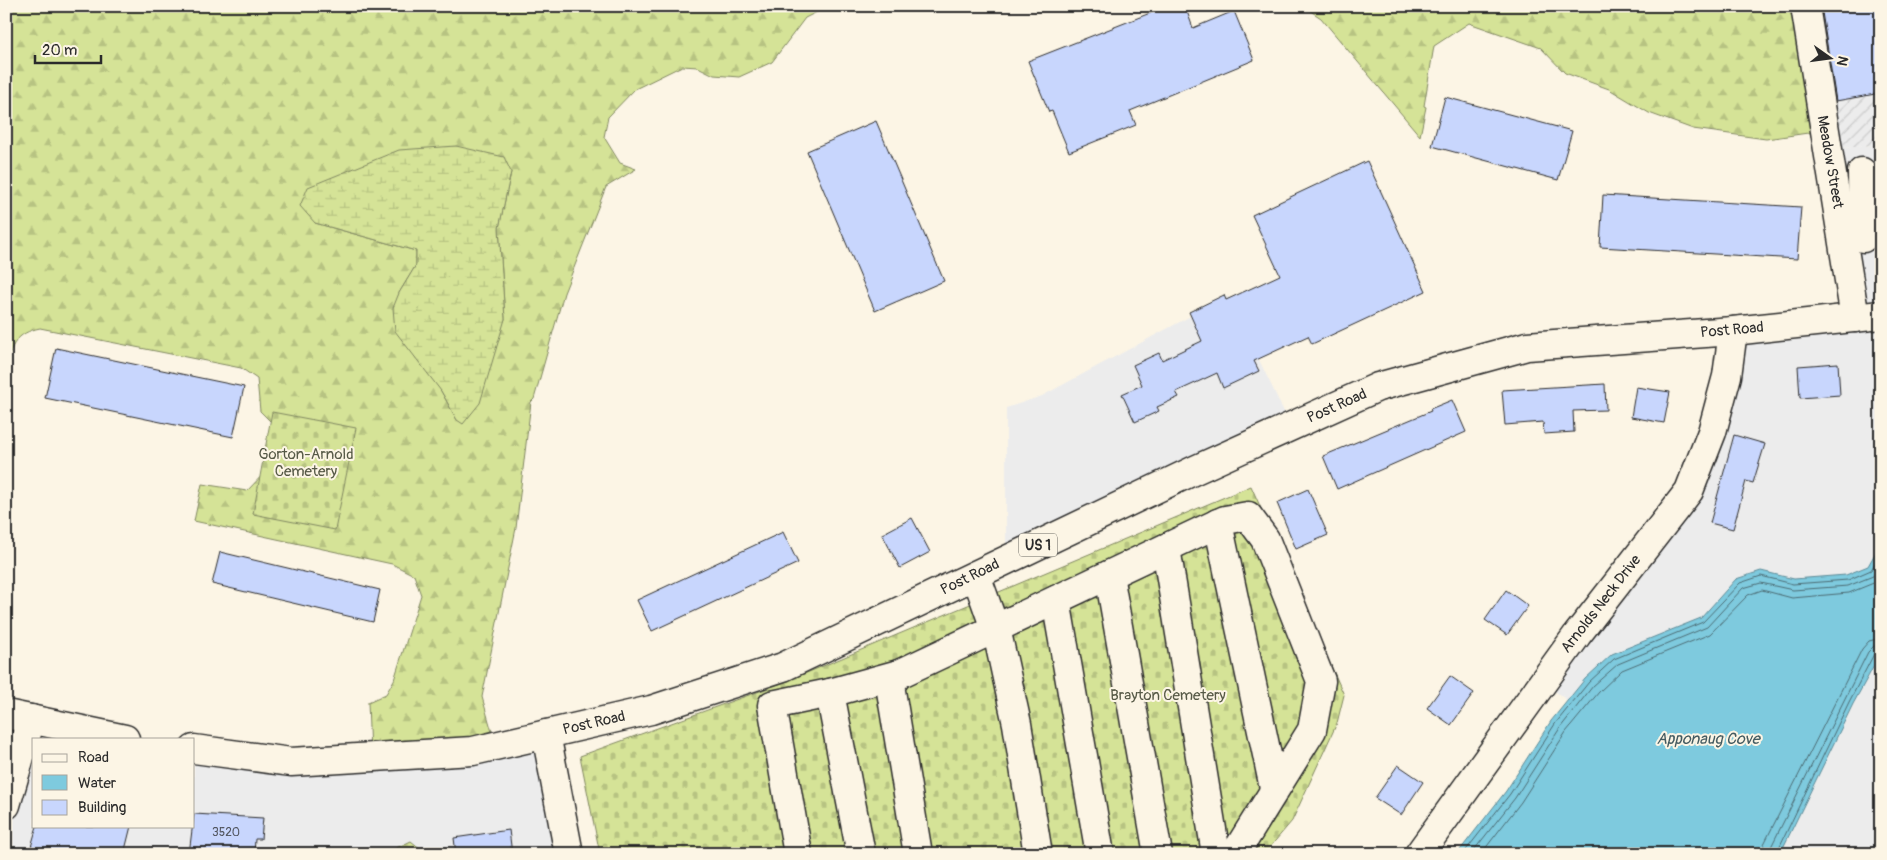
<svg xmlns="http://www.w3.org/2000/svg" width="1887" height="860" font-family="Pangolin,sans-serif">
<defs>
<pattern id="industrial-furrows" width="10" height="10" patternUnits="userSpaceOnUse" patternTransform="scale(1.25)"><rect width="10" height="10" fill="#ececec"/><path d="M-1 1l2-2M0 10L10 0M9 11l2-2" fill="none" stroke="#cbcbcb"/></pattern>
<pattern id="forest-firs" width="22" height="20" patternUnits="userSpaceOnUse" patternTransform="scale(1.25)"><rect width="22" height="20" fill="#d5e397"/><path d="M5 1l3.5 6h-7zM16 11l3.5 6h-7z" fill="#b7c382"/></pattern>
<pattern id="wetland-marsh" width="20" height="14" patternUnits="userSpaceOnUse" patternTransform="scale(1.25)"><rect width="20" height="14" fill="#d5e397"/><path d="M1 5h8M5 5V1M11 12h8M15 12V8" fill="none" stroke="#b7c382"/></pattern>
<pattern id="cemetery-stones" width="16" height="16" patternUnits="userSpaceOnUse" patternTransform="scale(1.25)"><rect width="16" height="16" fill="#d5e397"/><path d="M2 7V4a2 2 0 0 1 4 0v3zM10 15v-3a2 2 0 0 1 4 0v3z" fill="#b7c382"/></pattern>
</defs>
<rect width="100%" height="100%" fill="#fcf5e5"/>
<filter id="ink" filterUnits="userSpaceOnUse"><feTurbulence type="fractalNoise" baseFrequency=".02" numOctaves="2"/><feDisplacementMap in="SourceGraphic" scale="10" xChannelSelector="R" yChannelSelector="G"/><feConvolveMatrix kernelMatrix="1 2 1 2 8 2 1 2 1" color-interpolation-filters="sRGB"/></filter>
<g filter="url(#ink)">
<g fill="#ececec">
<path d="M1872 145 1881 149V543L1868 566 1846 575 1794 579 1761 571 1736 579 1701 618 1612 654 1585 679 1568 701 1547 685 1673 491 1692 456 1733 331 1845 317 1821 150Z"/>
<path d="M1228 296 1293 430 1006 564V408L1042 396Z"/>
<path d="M1881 653V854H1780L1853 704Z"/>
<path d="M31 723 117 739H34V826H194V750L294 764 551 741 572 854H427L390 851V854H6V810Z"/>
</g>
<path fill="url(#industrial-furrows)" d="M1802 6H1881V149L1872 145 1821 150Z"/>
<g fill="url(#forest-firs)" stroke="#808761" fill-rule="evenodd">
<path d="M6 6H829L805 18 772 62 739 77 714 75 698 67 682 66 635 89 608 117 604 137 620 163 636 169 606 187 564 293 534 399 531 402 516 528 482 697 496 746 370 754 368 702 386 694 394 680 421 595 414 575 392 564 194 521 202 484 247 491 269 468 271 422 260 411 257 379 241 368 40 328C16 333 11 345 6 368ZM511 172 499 228 505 319 457 420 441 391 399 293 416 265V251L315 223Z"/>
<path d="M1303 6H1802L1815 132 1766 139 1693 129 1649 113 1609 89 1565 73 1541 48 1469 23 1434 46 1424 106 1426 107 1420 136 1321 18Z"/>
<path d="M411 841 427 854H390V851Z"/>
</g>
<path fill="url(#wetland-marsh)" stroke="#808761" d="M456 146 504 157 511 172 499 228 505 319 480 403 463 424 457 420 441 391 395 331 393 308 399 293 416 265V251L315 223 300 206 308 187 399 150Z"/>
<g fill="url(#cemetery-stones)" stroke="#808761">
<path d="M272 412 356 428 335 530 253 514Z"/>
<path d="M1251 486 1344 695 1337 723 1292 821 1264 854H600L580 756 785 682Z"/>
</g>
<path fill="#7ecade" stroke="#5d8a96" d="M1881 543V653L1853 704 1780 854H1457L1506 791 1551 721 1585 679 1612 654 1701 618 1736 579 1761 571 1794 579 1846 575 1868 566Z"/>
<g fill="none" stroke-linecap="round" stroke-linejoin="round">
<g stroke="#4c6b73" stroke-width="1">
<path d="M1463 854 1510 794 1555 724 1589 682 1614 659 1703 622 1740 583 1761 576 1793 584 1848 580 1871 570 1881 553"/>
<path d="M1471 854 1515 798 1560 728 1593 686 1618 664 1707 627 1743 588 1761 583 1793 590 1848 586 1873 576 1881 566"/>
<path d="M1481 854 1521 802 1566 732 1599 692 1622 670 1710 634 1748 595 1762 590 1792 598 1849 593 1881 580"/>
<path d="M1763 854 1764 844 1862 649 1869 641 1881 638"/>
<path d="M1770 854 1771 847 1868 652 1874 646 1881 645"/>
<path d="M1776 854 1849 702 1874 654 1881 652"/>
</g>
</g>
<g fill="#c8d6fd" stroke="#2b2b2b">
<path d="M1168 6H1185L1193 28 1234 11 1254 60 1130 111 1136 125 1069 152 1052 111 1049 112 1028 61Z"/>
<path d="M1821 6H1881V93L1836 101Z"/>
<path d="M1445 97 1572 131 1558 180 1432 146Z"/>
<path d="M876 121 944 281 875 311 807 151Z"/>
<path d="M1367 161 1426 291 1312 344 1308 336 1254 361 1259 371 1223 388 1217 373 1176 392 1179 397 1157 407 1159 411 1135 422 1122 394 1142 385 1133 365 1159 353 1162 360 1202 341 1189 312 1224 295 1226 300 1280 275 1252 215Z"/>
<path d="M1603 195 1801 207 1797 259 1600 247Z"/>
<path d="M56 348 244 387 233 437 45 398Z"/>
<path d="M1838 363 1840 395 1800 398 1798 366Z"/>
<path d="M1605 384 1606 410 1573 411 1574 432 1544 434 1543 422 1505 425 1502 390Z"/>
<path d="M1636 387 1670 392 1664 423 1631 417Z"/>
<path d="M1452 400 1466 432 1337 489 1323 456 1431 411 1430 409Z"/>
<path d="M1734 435 1765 444 1753 483 1746 481 1733 529 1710 523Z"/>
<path d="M1308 489 1328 535 1296 549 1277 503Z"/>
<path d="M912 518 930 552 900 568 882 534Z"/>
<path d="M783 532 798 563 652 631 637 600Z"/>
<path d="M220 552 380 590 373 622 212 584Z"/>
<path d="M1506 590 1528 606 1507 635 1485 620Z"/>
<path d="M1450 676 1474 693 1451 725 1427 708Z"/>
<path d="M1398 765 1423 782 1401 815 1375 798Z"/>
<path d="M194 814 263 818 261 839H255L254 854H189Z"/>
<path d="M37 826H131L124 854H58L31 847Z"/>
<path d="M509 830 512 854H456L454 838Z"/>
</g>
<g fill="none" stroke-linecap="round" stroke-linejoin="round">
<g stroke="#2b2b2b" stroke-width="31">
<g id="minor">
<path d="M1805 6 1855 318"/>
<path d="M1862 172 1863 238"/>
<path d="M1218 523 1274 788"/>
<path d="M1166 548 1216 854"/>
<path d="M976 575 998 637 1017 724 1038 854"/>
<path d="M1109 575 1158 854"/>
<path d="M1056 600 1100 854"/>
<path d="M546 734 569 854"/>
<path d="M6 805 31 719"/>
<path d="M798 854 772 705 830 693"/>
<path d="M861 854 830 693 899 674"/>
<path d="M918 854 890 685 899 674 1210 527 1225 520 1248 516 1265 539 1321 681 1312 730 1235 854"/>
<path d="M1419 854 1577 635 1689 491 1712 432 1727 376 1733 331"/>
</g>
</g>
<g stroke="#2b2b2b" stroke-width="31">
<g id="major">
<path d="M6 714 125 739"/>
<path d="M194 749 291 762 473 751 651 710 783 667 1195 470 1378 387 1527 346 1733 331 1881 315"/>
</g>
</g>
<use href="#minor" stroke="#fcf5e5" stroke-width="28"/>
<use href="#major" stroke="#fcf5e5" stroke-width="28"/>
</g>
</g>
<g text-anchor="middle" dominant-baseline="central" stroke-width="4" stroke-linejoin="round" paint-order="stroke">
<g font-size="12" fill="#525660">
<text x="226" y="832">3520</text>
</g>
<rect fill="#fcf5e5" stroke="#6a6863" stroke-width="1" x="1019" y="533.5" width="38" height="23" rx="4"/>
<g font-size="14" font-weight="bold" fill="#2b2b2b">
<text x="1038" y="545">US 1</text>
</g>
<g font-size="15" fill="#2b2b2b" stroke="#fcf5e5">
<text transform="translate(1830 162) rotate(80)">Meadow Street</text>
<text transform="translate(1732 330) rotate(-5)">Post Road</text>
<text transform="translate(1337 406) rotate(-24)">Post Road</text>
<text transform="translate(970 577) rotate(-26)">Post Road</text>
<text transform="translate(1601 604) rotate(-52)">Arnolds Neck Drive</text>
<text transform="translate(594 723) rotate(-13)">Post Road</text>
</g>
<g font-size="15" fill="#565946" stroke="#fcf5e5">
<text x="306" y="454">Gorton-Arnold<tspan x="306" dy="17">Cemetery</tspan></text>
<text x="1168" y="695">Brayton Cemetery</text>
</g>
<g font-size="16" font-style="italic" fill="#445b61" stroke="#fcf5e5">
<text x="1708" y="739">Apponaug Cove</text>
</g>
</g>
<rect width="1887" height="860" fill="none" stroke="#fcf5e5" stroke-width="25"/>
<rect x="12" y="12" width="1862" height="835" fill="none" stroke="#2b2b2b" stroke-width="2" filter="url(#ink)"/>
<rect x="32" y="738" width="162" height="90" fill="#fcf5e5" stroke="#a8a49b"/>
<rect x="42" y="754" width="25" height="8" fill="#fcf5e5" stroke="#a8a49b"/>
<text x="78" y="762" font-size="15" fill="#2b2b2b">Road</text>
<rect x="42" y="775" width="25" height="15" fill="#7ecade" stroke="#a8a49b"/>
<text x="78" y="788" font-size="15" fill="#2b2b2b">Water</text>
<rect x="42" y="800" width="25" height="15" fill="#c8d6fd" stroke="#a8a49b"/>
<text x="78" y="812" font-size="15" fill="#2b2b2b">Building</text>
<g transform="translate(1830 58) rotate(104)" stroke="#fcf5e5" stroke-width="4" paint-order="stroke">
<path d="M0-4L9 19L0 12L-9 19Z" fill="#2b2b2b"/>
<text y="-8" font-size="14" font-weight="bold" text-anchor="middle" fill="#2b2b2b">N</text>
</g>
<path d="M35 55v8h66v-8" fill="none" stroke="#2b2b2b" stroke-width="2.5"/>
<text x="42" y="55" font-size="15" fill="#2b2b2b" stroke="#fcf5e5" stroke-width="4" paint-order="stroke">20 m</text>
</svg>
